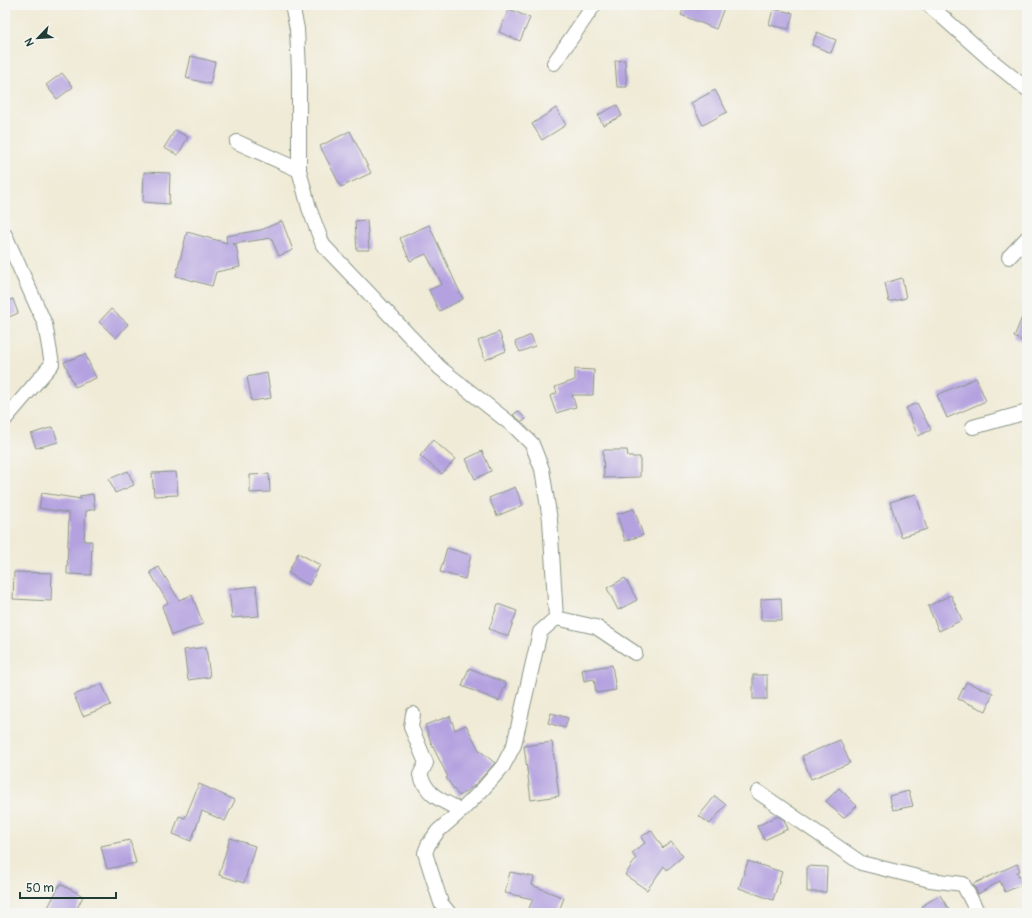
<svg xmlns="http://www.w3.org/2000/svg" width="1032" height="918" font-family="Pangolin,sans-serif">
<rect width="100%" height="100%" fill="#f6f6f2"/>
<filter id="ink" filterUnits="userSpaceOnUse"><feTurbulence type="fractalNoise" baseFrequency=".025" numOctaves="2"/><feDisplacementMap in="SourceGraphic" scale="8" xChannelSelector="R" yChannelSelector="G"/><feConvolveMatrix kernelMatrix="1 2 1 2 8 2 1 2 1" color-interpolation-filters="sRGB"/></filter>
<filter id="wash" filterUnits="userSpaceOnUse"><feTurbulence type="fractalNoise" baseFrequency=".012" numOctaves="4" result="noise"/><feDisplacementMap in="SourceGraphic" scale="16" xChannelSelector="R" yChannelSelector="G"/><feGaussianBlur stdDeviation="0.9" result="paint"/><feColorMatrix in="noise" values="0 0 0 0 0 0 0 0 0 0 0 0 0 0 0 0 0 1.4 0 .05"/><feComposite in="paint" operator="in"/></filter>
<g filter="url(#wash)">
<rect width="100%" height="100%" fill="#f0ebd7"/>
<g id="blocks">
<g fill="#b4a2e0">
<path d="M685 5H725L716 29 681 15Z"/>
<path d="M509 9 530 18 520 41 499 32Z"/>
<path d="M773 9 793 13 789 29 769 25Z"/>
<path d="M817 32 836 40 831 53 812 45Z"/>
<path d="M191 56 215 62 210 84 186 78Z"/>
<path d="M625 60 627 87H617L615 61Z"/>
<path d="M62 73 73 87 57 99 46 85Z"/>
<path d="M715 90 727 112 703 125 691 103Z"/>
<path d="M617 105 622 116 603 125 598 115Z"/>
<path d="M556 108 566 125 542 140 532 124Z"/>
<path d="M175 130 188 137 178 155 164 148Z"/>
<path d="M350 131 371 173 341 187 320 146Z"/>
<path d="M144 172 170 173 169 204 143 202Z"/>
<path d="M367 220 369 250H357L355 221Z"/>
<path d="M282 221 293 250 279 256 271 238 232 244 236 245 240 267 216 272 212 286 176 276 187 232 227 243 226 236 261 230Z"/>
<path d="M429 225 463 299 439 311 429 290 442 284 426 254 410 261 400 238Z"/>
<path d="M902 278 906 298 889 302 885 283Z"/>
<path d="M13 299 18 313 5 319V302Z"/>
<path d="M1027 305V343L1014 337Z"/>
<path d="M111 309 128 324 116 338 99 322Z"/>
<path d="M499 332 506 351 485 360 478 341Z"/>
<path d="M531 335 535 346 520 352 515 342Z"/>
<path d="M85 354 96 378 75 387 64 362Z"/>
<path d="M575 369 594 370 593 395H572L576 407 556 413 550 396 557 393 555 387 575 380Z"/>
<path d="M267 373 271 398 252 401 247 377Z"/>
<path d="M976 378 986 401 947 418 937 395Z"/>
<path d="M917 403 931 430 918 436 906 408Z"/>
<path d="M518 411 526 419 522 422 513 415Z"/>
<path d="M53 427 58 442 36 448 31 434Z"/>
<path d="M433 440 455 459 442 474 420 456Z"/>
<path d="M603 450H627L628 457H640V477L604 478Z"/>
<path d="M482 451 491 471 475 479 466 459Z"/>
<path d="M128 471 134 485 115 493 109 479Z"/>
<path d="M176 472 178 495 154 496 152 473Z"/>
<path d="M269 474 270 492 250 493V475Z"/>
<path d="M515 487 523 505 497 516 489 498Z"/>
<path d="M42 493 81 499 80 496 93 494 95 509 86 511 84 541H92L91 575 67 574 69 513 39 508Z"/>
<path d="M916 494 927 529 901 537 890 502Z"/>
<path d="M634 509 643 535 625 541 617 514Z"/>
<path d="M447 548 471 555 465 579 440 572Z"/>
<path d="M298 553 320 565 309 585 288 573Z"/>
<path d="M159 567 179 600 192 595 203 624 172 635 162 606 168 603 150 572Z"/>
<path d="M14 572 52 573 51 601 13 599Z"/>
<path d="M625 578 637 600 618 610 607 588Z"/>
<path d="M256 586 259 616 232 618 229 589Z"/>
<path d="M951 595 962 620 939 631 928 606Z"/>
<path d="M781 598 782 620H761V599Z"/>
<path d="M498 604 517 611 508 636 489 629Z"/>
<path d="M206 647 210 677 188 680 184 650Z"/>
<path d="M612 665 616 690 596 693 594 679 584 681 582 670Z"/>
<path d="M469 668 506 683 499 701 462 686Z"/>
<rect x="753" y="675" width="14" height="24"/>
<path d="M966 682 993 693 986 711 958 699Z"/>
<path d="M102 684 111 705 83 716 74 695Z"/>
<path d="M551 713 568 718 565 728 548 723Z"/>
<path d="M450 716 455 730 466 725 479 750 495 763 474 786 459 796 446 778 448 777 432 745 425 725Z"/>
<path d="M840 740 850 763 811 779 802 756Z"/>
<path d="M552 742 559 796 531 800 524 746Z"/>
<path d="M199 784 235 800 225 821 202 811 191 841 173 834 179 816 185 818Z"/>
<path d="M839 788 857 806 843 818 826 801Z"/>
<path d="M909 791 913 806 893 810 889 796Z"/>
<path d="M715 796 726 805 710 824 699 816Z"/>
<path d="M778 816 784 820 788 829 764 840 757 826Z"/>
<path d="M651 830 663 848 671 842 683 856 667 870 664 866 647 890 625 875 636 859 632 853 645 843 641 837Z"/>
<path d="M230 838 255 846 244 883 219 875Z"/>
<path d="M130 840 136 863 107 869 101 846Z"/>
<path d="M748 861 782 872 773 900 739 888Z"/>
<path d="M1017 864 1020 871 1017 872 1023 884 1005 892 1000 881 978 894 973 884Z"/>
<path d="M807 866 827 867 826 892H807Z"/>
<path d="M510 872 534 877 532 885 564 898 558 913H527L533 899 505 893Z"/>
<path d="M60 884 83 896 75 913H45Z"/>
<path d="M940 895 951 913H926L922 906Z"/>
</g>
</g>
</g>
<g filter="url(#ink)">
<use href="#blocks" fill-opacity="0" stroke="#889486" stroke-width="1"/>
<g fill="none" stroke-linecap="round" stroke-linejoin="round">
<g stroke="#889486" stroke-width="16">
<g id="minor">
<path d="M292 5 297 29 299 70V170L309 208 323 245 440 368 516 428 532 444 542 469 550 520 556 618 540 632 514 745 503 766 483 789 461 811"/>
<path d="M929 5 992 61 1027 89"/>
<path d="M554 63 594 5"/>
<path d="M237 142 299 170"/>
<path d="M5 235 45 324 52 364 5 419"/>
<path d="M1009 257 1027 238"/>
<path d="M973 427 1027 412"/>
<path d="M556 618 596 627 635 653"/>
<path d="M413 714 411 727 426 763 420 775C430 799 440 798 461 811L438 831 428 845 425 853 441 903 449 913"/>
<path d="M758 792 861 863 930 880 963 884 978 913"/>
</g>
</g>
<use href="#minor" stroke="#fff" stroke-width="14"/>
</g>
</g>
<rect width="1032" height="918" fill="none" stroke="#f6f6f2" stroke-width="20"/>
<g transform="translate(38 38) rotate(245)" stroke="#f6f6f2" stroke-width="3" paint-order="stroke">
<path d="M0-3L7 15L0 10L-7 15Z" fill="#1f3d34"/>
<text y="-6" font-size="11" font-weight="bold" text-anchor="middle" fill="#1f3d34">N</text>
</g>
<path d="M20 892v6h96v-6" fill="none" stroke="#1f3d34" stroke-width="2"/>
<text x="26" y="892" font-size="12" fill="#1f3d34" stroke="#f6f6f2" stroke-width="3" paint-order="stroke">50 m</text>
</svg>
